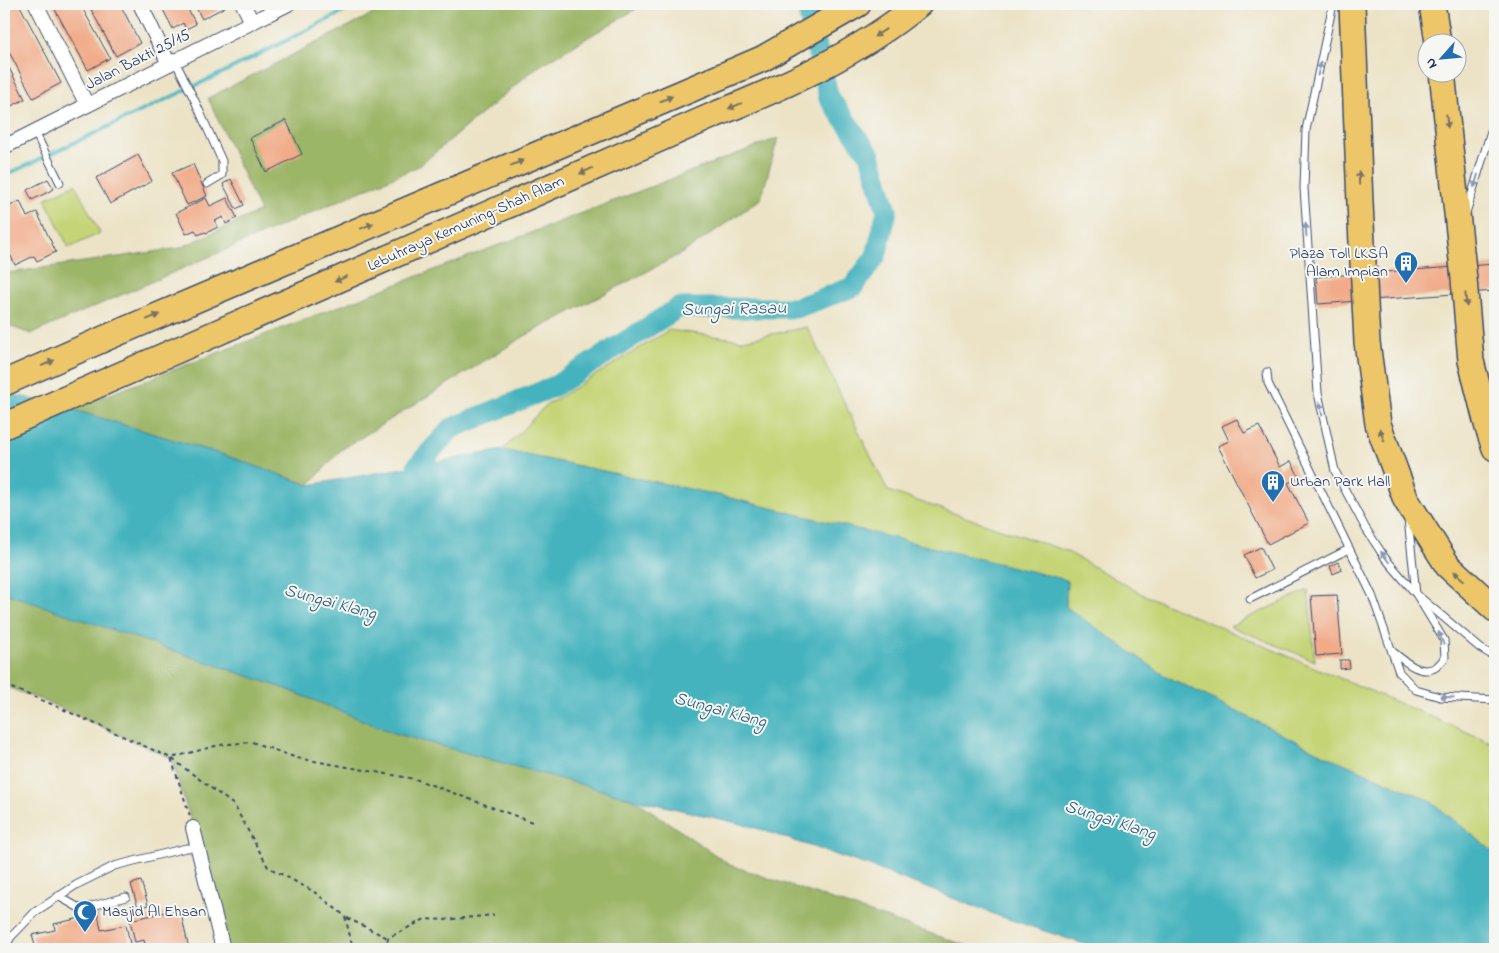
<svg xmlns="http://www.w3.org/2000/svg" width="1499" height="953" font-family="'Indie Flower',sans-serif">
<rect width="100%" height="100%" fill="#f6f6f2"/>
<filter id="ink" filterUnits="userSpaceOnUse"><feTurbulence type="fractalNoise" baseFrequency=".02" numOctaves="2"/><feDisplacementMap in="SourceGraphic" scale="10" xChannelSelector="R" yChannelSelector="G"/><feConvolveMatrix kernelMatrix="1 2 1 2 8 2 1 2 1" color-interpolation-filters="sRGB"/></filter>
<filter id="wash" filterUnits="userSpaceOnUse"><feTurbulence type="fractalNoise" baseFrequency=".0096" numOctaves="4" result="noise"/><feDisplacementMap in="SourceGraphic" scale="20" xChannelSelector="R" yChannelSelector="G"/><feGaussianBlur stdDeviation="1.12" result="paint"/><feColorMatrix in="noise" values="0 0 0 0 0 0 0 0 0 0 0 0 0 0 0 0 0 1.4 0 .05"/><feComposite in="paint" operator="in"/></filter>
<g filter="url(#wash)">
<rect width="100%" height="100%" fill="#ece3c6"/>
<g fill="#c5d476" stroke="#70826a">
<path d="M75 184 100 233 69 248 45 199Z"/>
<path d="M807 327 888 491 1066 551 1142 594 1495 744V855L1491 850 1429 800 1320 753 1164 675 1065 607 1067 581 718 495 503 450 545 406 669 330 743 340Z"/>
<path d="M1308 590 1315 661 1230 626Z"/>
</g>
<g fill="#9cb667" stroke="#5c7262">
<path d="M392 4H625L636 9 536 68 419 166 31 334 4 324V265L8 273 180 248 260 211 208 98Z"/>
<path d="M778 138 761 199 686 251 523 337 341 450 309 485 227 456 71 409Z"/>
<path d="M4 592 289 690 394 733 634 799 730 865 976 949H224L193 828 171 758 49 703 4 686Z"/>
</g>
<path fill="#44b3be" stroke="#30718e" d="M4 392 71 409 227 456 309 485 503 450 718 495 1067 580 1066 607 1164 675 1320 753 1429 800 1491 850 1495 855V949H1099L999 916 872 867 750 826 634 799 394 733 289 690 4 593Z"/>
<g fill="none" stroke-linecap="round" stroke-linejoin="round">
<path stroke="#44b3be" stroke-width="4" d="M4 176 222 73 359 4"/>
<path stroke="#44b3be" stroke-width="21" d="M419 493 417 466 452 428 555 386 678 308H796L853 287 876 256 887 211 870 155 829 98 807 7 810 4"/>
</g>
<g id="blocks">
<g fill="#f1ab88">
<path d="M4 4H19L61 83 33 98 4 42Z"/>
<path d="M52 4H80L110 58 88 70Z"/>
<path d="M88 4H120L140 43 116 56Z"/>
<path d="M160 4H185L196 24 186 29 183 23 173 29Z"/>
<path d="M194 4H223L225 7 202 19Z"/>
<path d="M4 58 25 99 4 110Z"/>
<path d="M286 120 302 154 266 172 250 138Z"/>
<path d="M138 155 152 181 110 204 96 178Z"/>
<path d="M193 164 207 196 187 205 172 173Z"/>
<path d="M48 179 54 189 32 200 27 190Z"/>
<path d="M231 179 244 205 236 209 223 184Z"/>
<path d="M206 198 210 206 227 198 237 218 226 224 223 217 215 221 218 227 206 233 205 232 198 235 195 230 186 234 176 213Z"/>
<path d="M20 201 27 217 37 212 56 252 37 261 34 256 15 265 4 241V209Z"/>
<path d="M1495 264V291L1318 304 1316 277Z"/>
<path d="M1237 419 1244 433 1259 426 1280 467 1291 461 1299 477 1288 483 1309 523 1268 544 1218 446 1229 441 1222 426Z"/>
<path d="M1261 547 1272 570 1255 578 1244 555Z"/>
<path d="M1338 562 1342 570 1333 574 1330 566Z"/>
<path d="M1337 595 1342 654 1316 656 1311 596Z"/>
<path d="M1340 660H1349L1350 668 1340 669Z"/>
<path d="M141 881 148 905 138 908 131 884Z"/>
<path d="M180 909 189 949H146L144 940 135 942 130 920Z"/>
<path d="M98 914 101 930 126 925 131 949H36L32 935 55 930 54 924Z"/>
</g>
</g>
</g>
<g filter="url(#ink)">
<use href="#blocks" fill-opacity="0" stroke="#3a4a6e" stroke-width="1"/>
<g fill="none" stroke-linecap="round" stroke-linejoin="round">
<g stroke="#3a4a6e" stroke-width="9">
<g id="lane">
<path d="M1333 4 1306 130 1304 188 1318 393 1335 471 1366 529 1385 558 1416 594 1480 648 1495 657"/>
<path d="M175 61 195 101 222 161V175L207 184"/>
<path d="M35 132 60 183"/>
<path d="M1466 213 1495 118"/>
<path d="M1267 372 1268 383 1372 595 1399 672 1416 690 1440 697 1495 700"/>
<path d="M1250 599 1349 549"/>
<path d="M1392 651C1403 660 1421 677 1436 667 1439 665 1442 661 1445 658L1444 640 1416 594 1408 519"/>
<path d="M58 896 81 909 126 897"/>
<path d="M4 949 11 937 35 912 76 885 114 866 186 848H198"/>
</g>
</g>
<g stroke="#3a4a6e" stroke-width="16">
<g id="street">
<path d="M36 4 87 105"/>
<path d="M140 4 169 64"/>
<path d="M243 4 252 22"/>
<path d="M4 147 288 4"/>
<path d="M193 828 223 949"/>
</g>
</g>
<g stroke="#3a4a6e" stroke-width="28">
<g id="highway">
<path d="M1352 4 1360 203 1367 342 1378 424 1406 500 1448 566 1495 609"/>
<path d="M1432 4 1438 42"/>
<path d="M1442 72 1464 279 1471 361 1488 428 1495 448"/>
<path d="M4 383 108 337 762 59 858 4"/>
<path d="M4 426 714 115C786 86 858 54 919 4"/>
</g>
</g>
<g stroke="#3a4a6e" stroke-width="2" stroke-dasharray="4 4" stroke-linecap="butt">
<path d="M4 685 49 703 171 758 234 805 268 867 313 891 345 916 353 949"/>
<path d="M190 816 171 758 219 745 252 742 297 758 415 779 535 823"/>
<path d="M347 918 388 938"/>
<path d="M386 949 388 938 425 919 444 920 494 915"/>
</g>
<use href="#lane" stroke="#fff" stroke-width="7"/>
<use href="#street" stroke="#fff" stroke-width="14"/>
<use href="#highway" stroke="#ecc669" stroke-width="25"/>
</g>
<defs><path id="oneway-solid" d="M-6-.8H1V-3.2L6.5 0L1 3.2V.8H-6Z" transform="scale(1.25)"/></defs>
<g fill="#797363">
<use href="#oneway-solid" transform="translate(880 33) rotate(146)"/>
<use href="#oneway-solid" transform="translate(666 99) rotate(-23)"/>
<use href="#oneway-solid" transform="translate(735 106) rotate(158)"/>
<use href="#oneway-solid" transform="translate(1447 121) rotate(84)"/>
<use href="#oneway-solid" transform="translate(517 163) rotate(-23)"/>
<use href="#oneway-solid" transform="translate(586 171) rotate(156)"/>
<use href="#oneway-solid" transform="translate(1359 178) rotate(-92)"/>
<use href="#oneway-solid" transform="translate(367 226) rotate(-23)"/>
<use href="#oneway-solid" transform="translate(341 279) rotate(156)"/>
<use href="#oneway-solid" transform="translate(1466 300) rotate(85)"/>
<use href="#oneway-solid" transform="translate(153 317) rotate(-23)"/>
<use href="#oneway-solid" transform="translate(48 363) rotate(-24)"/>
<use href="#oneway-solid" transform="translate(1382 435) rotate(-110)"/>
<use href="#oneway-solid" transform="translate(1459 576) rotate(-138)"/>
</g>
<g fill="#8d97ae">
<use href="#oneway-solid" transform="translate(1319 69) rotate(-78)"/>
<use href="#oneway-solid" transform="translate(1476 181) rotate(107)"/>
<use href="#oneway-solid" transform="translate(1306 230) rotate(-94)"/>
<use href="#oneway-solid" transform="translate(1321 409) rotate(-101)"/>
<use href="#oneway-solid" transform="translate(1385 557) rotate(-127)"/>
<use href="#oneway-solid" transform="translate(1441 638) rotate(-112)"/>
<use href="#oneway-solid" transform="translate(1447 697) rotate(-176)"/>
</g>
</g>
<defs>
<g id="building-pin" transform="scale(1.25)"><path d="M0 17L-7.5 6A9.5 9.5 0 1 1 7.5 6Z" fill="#1f6fb2" stroke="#f6f6f2"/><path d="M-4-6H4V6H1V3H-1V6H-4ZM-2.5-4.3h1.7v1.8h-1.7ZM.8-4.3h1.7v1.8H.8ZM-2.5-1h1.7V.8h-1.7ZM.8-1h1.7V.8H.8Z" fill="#fff"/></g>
<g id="mosque-pin" transform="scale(1.25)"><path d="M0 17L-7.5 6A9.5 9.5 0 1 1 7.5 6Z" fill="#1f6fb2" stroke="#f6f6f2"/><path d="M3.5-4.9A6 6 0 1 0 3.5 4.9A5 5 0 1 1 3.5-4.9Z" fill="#fff"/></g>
</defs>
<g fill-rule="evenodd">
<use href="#building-pin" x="1406" y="263"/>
<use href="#building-pin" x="1273" y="482"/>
<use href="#mosque-pin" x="85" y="912"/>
</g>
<g text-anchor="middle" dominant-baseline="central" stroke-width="4" stroke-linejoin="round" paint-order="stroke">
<g font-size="16" fill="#1b2f5e" stroke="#f6f6f2">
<text transform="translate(138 60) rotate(-27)">Jalan Bakti 25/15</text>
<text transform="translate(466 224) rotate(-24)">Lebuhraya Kemuning-Shah Alam</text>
</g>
<g font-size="16" fill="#1b2f5e" stroke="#f6f6f2" text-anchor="start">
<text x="1388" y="254" text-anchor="end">Plaza Toll LKSA<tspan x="1388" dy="18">Alam Impian</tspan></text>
<text x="1290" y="482">Urban Park Hall</text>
<text x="102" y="912">Masjid Al Ehsan</text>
</g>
<g font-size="18" font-style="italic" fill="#295d80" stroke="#f6f6f2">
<text transform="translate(734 310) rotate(-1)">Sungai Rasau</text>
<text transform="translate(330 603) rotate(15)">Sungai Klang</text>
<text transform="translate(720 711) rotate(15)">Sungai Klang</text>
<text transform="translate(1110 821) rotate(18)">Sungai Klang</text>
</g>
</g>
<rect width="1499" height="953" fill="none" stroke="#f6f6f2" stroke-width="20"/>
<g transform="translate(1442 58) rotate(243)"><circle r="24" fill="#f6f6f2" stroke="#9ea6b7"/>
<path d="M0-4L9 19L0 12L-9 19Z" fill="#1f6fb2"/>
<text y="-8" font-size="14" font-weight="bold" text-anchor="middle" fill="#1b2f5e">N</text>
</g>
</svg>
